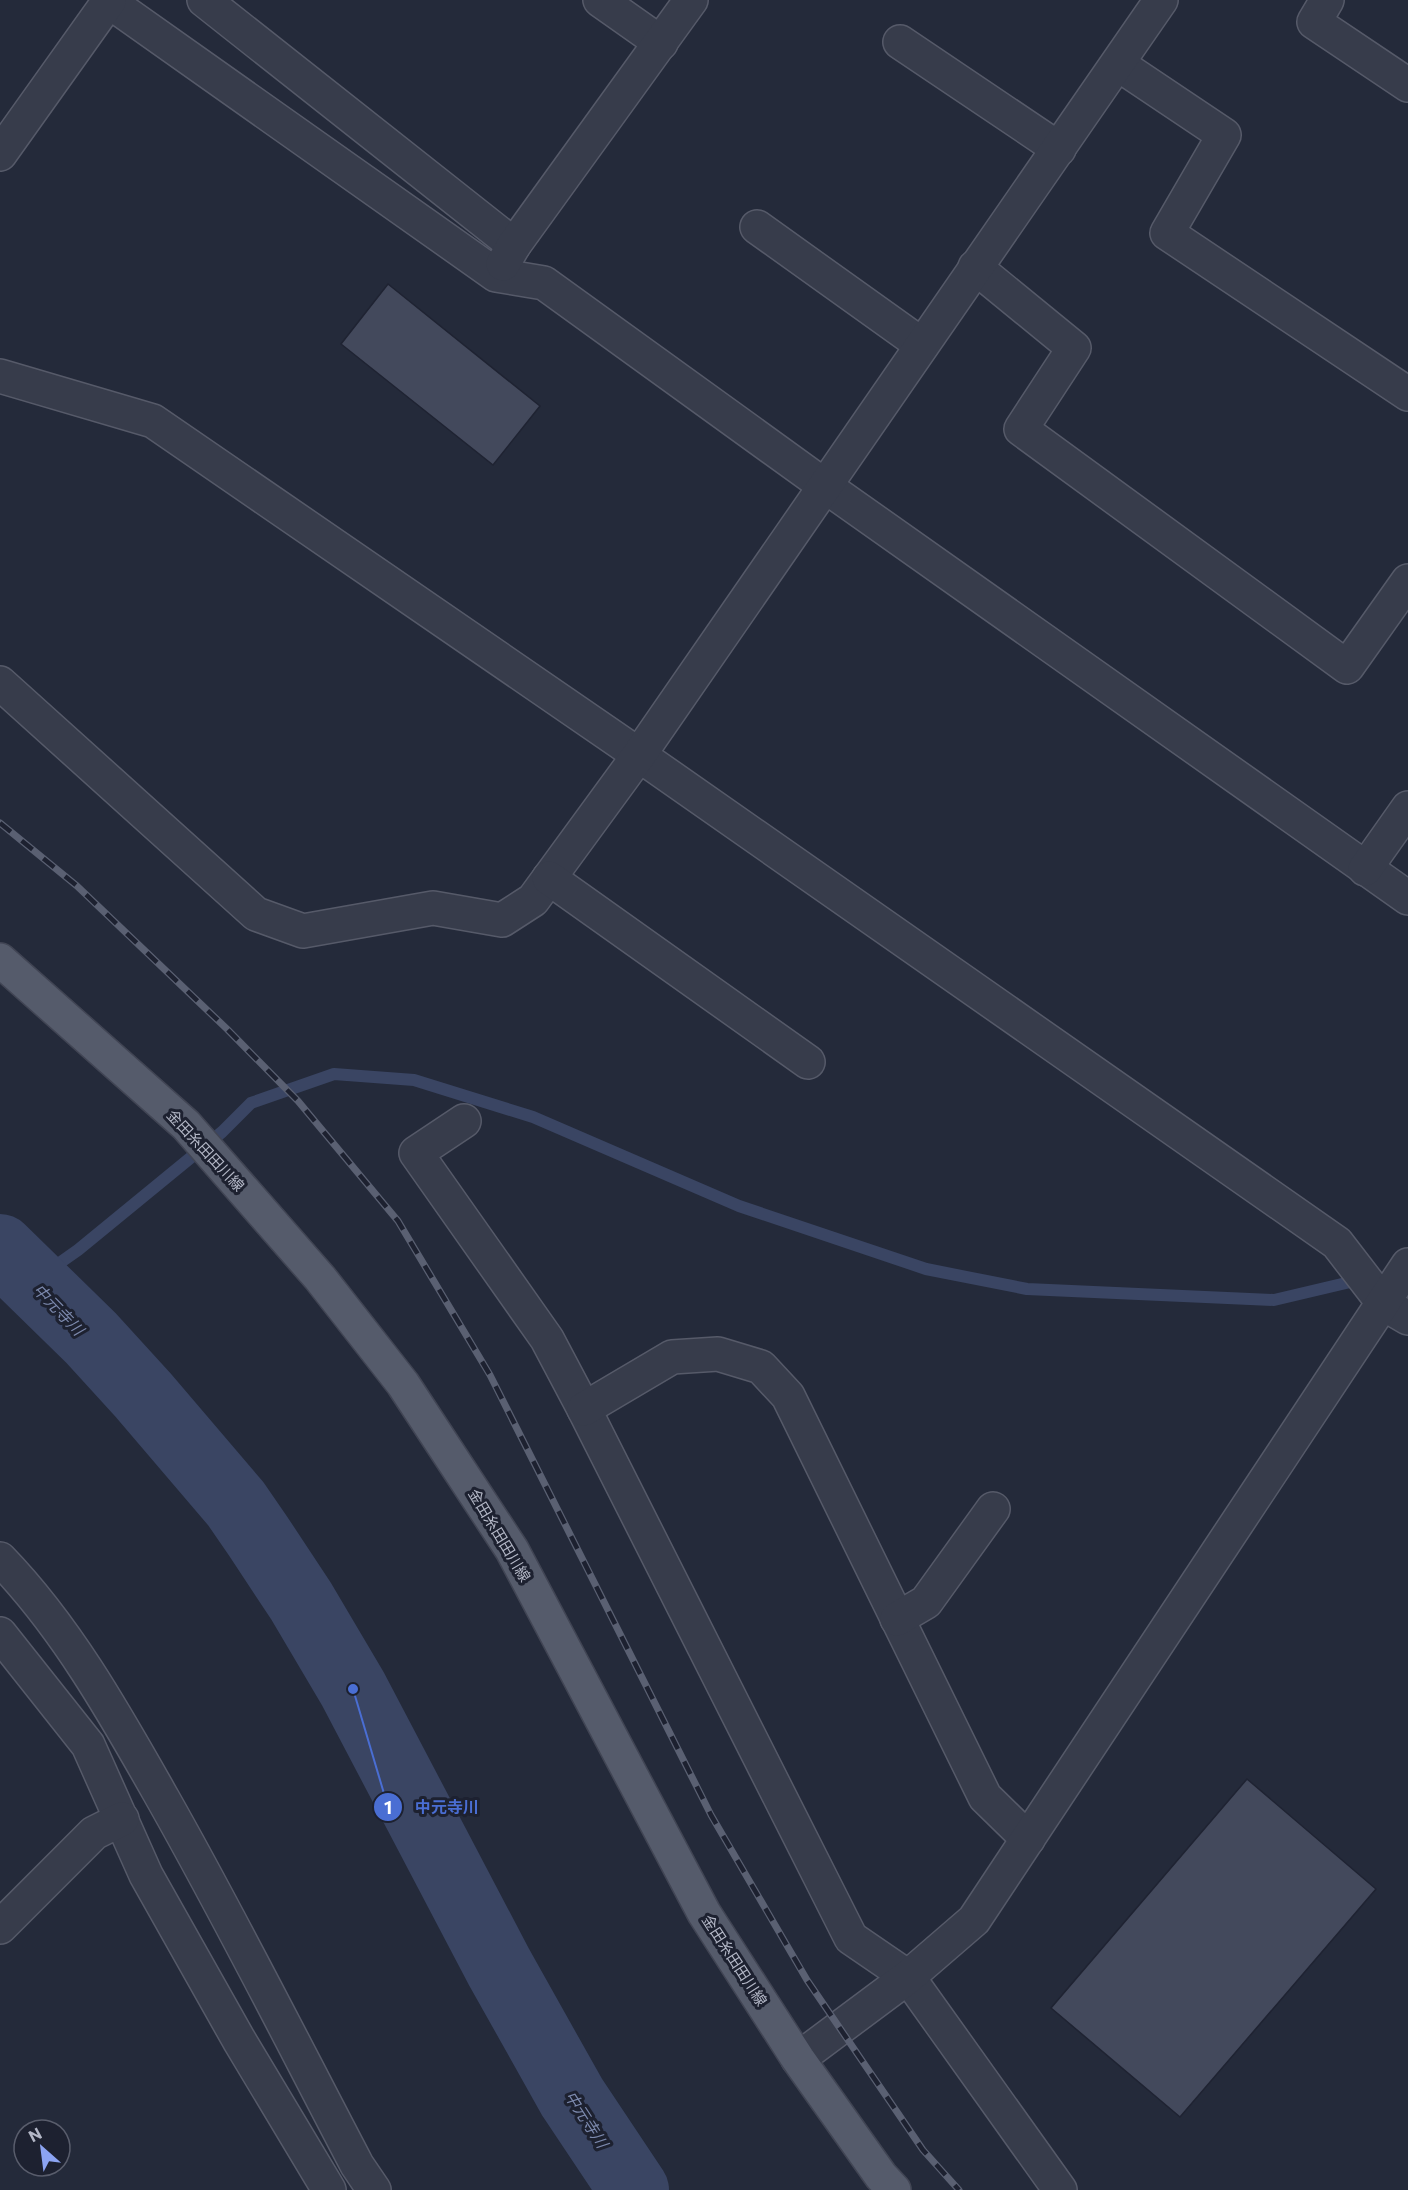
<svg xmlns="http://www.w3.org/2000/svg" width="1408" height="2190" font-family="Commissioner,'Noto Sans JP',sans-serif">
<rect width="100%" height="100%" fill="#242a3a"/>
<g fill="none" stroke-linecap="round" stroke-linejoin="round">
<path stroke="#3a4563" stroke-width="12" d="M34 1281 78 1250 222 1132 251 1103 334 1074 414 1080 533 1117 739 1206 926 1269 1027 1289 1274 1300 1363 1279"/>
<path stroke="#3a4563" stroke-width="70" d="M0 1249 91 1338 143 1395 236 1504 258 1536 301 1601 353 1689 499 1967 572 2097 634 2190"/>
</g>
<g fill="#43495c" stroke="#1f2332" stroke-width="1.5">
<path d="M388 284 540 406 493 465 341 344Z"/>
<path d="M1247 1779 1376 1889 1180 2117 1051 2008Z"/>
</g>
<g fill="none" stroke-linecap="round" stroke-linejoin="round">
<g stroke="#565a69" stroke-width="36">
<g id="minor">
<path d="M107 0 496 275 544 283 825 486 1408 898"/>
<path d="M204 0 514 245"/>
<path d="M600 0 661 43"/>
<path d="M1327 0 1314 22 1408 85"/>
<path d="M900 42 1059 149"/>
<path d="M1118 64 1224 135 1167 233 1408 394"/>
<path d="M0 154 109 1"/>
<path d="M757 227 922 345"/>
<path d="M503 264 514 245 691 0"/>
<path d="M975 267 1074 348 1021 429 1347 667 1408 581"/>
<path d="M0 376 153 421 639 755 1337 1243 1384 1304 1408 1318"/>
<path d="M0 683 256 914 303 931 433 908 502 920 533 900 639 755 1161 0"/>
<path d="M1365 869 1408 808"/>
<path d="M549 878 808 1062"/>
<path d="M464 1121 416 1153 547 1339 584 1409 851 1938 908 1977 1060 2190"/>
<path d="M584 1409 672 1357 718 1354 761 1367 788 1396 985 1797 1028 1839"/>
<path d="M0 1559C67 1628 116 1716 163 1799 231 1919 293 2043 357 2165L374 2190"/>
<path d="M897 1619 926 1602 993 1509"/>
<path d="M0 1634 88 1745 146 1875 239 2040 329 2190"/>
<path d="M0 1927 94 1833 122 1819"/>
<path d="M798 2059 908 1977 974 1920 1408 1265"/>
</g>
</g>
<g stroke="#414554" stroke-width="36">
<path id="major" d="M0 960 186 1125 320 1278 403 1384 512 1550 704 1913 798 2059 881 2176 894 2190"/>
</g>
<use href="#minor" stroke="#373c4b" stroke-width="33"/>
<use href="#major" stroke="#555b6b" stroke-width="33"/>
<g stroke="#5a6072" stroke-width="7">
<path id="rail" d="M0 823 77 886 227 1029 298 1101 398 1221 490 1375 711 1815 807 1980 923 2150 959 2190"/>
</g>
<use href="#rail" stroke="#1d2130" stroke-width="4.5" stroke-dasharray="14" stroke-linecap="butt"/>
</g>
<g text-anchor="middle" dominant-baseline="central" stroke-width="6" stroke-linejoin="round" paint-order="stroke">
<g font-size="15" fill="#b3b7c6" stroke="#1d2130">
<text transform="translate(206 1150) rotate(47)">金田糸田田川線</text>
<text transform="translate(500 1535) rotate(59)">金田糸田田川線</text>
<text transform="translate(735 1960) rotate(57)">金田糸田田川線</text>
</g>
<g font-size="16" font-style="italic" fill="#7c89ad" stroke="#1d2130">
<text transform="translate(59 1309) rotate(46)">中元寺川</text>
<text transform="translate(587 2119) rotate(57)">中元寺川</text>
</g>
</g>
<path fill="none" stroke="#4a6ed3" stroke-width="2" d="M353 1689L388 1807"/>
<g fill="#4a6ed3" stroke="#1d2130" stroke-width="2">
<circle cx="353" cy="1689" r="6"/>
<circle cx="388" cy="1807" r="15"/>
</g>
<g font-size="18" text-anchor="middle" font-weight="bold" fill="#fff">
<text x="388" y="1814">1</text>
</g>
<g font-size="16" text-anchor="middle" font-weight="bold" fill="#4a6ed3" stroke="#1d2130" stroke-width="6" stroke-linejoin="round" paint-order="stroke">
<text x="447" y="1813">中元寺川</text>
</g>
<g transform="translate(42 2148) rotate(332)"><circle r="28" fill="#1d2130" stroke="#595d6c" stroke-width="1.5"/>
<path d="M0-4.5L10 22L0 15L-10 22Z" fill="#8ca4f2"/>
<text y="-9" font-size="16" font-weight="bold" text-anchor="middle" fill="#b3b7c6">N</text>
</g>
</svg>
